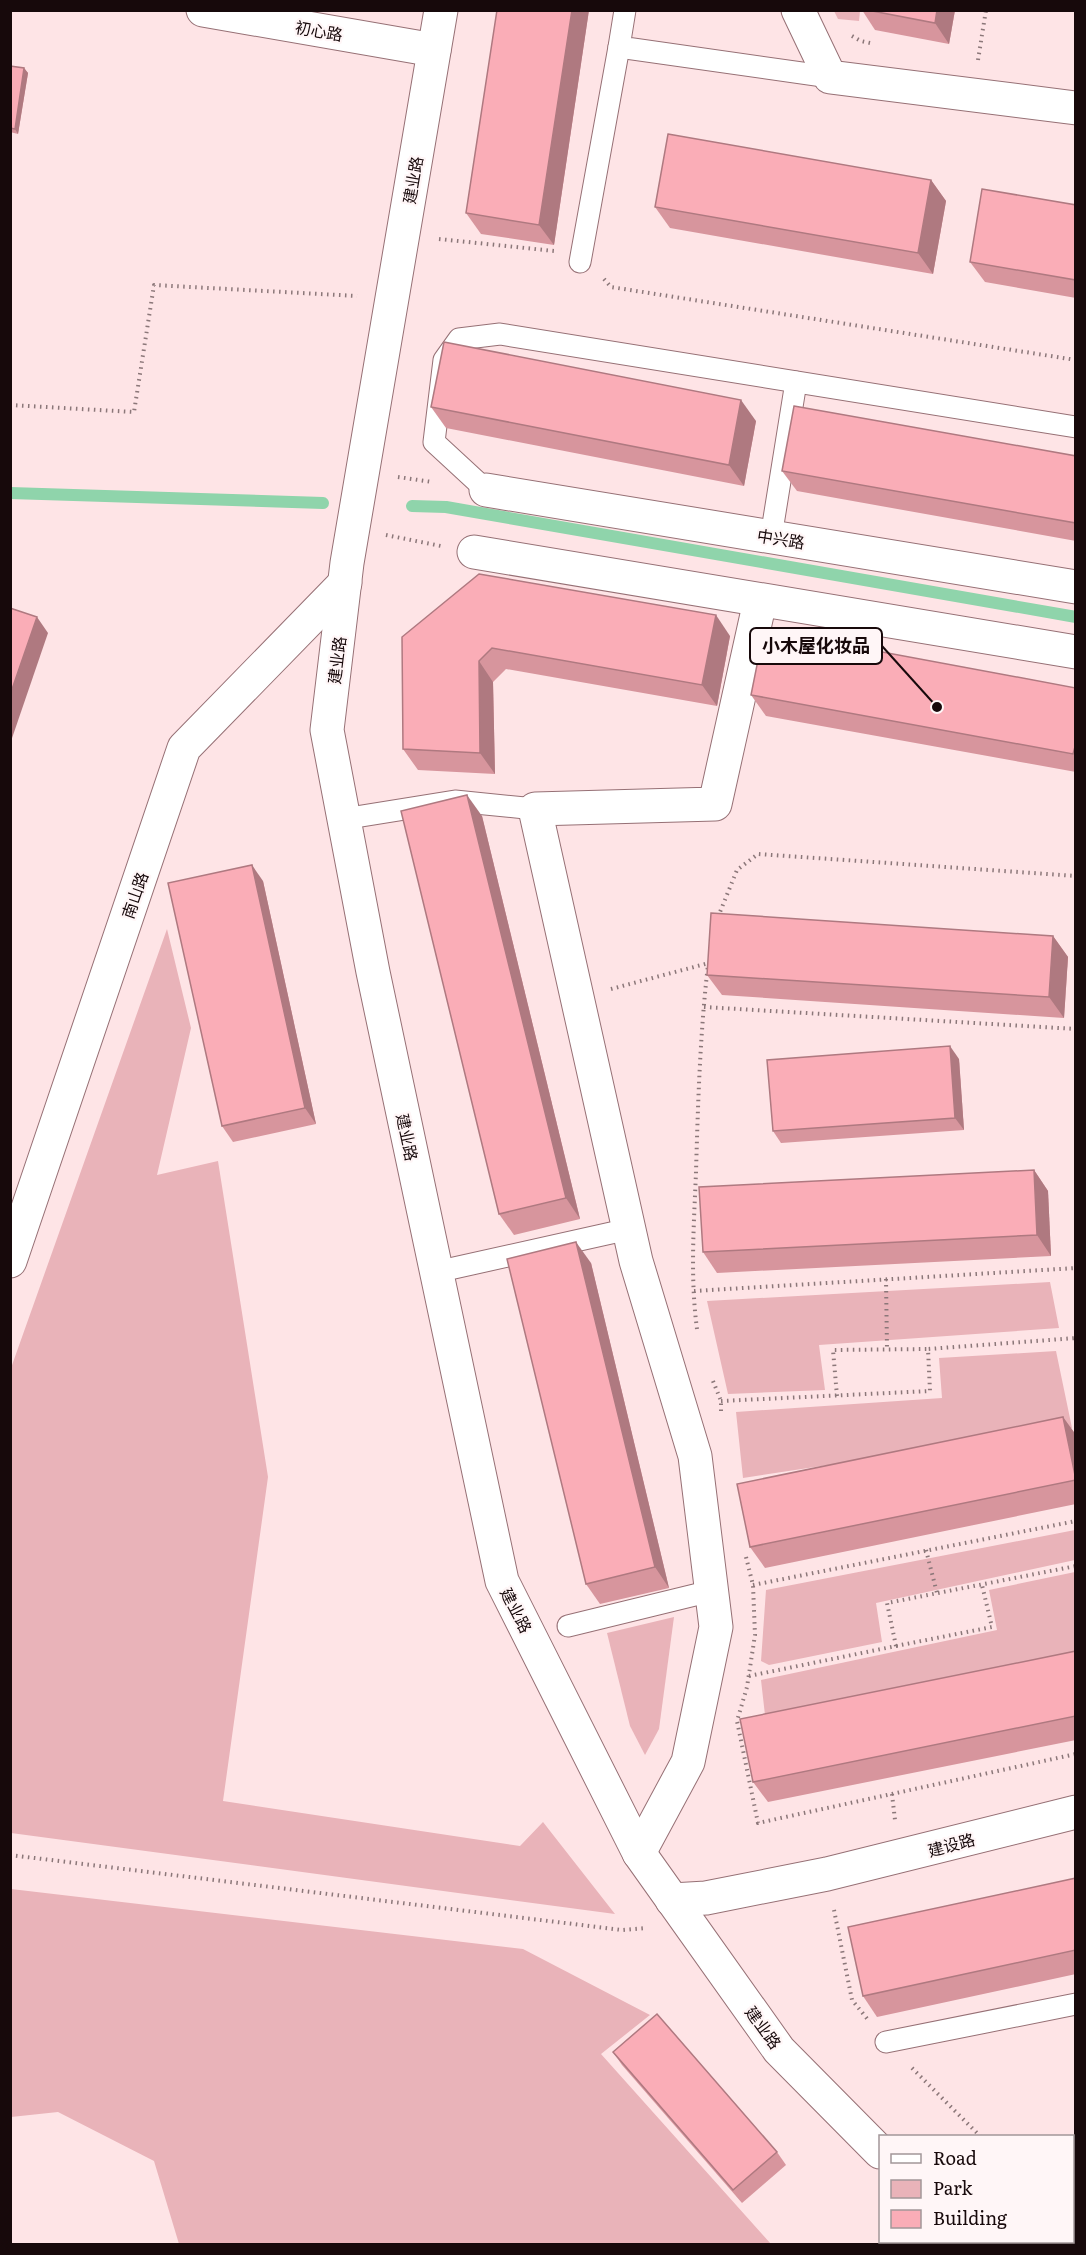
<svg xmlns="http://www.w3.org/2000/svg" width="1086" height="2255" font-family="Literata,'Noto Sans SC',serif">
<rect width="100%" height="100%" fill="#fee4e6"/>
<g fill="#e9b3b9">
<path d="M834 11H860L859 21 838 19Z"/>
<path d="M167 929 191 1028 157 1175 218 1161 268 1477 223 1801 520 1846 543 1822 615 1914 11 1833V1368Z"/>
<path d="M1050 1282 1059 1328 819 1345 825 1390 728 1394 707 1301Z"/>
<path d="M1056 1351 1072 1428 743 1478 736 1412 942 1398 939 1358Z"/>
<path d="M1075 1530V1560L876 1603 882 1642 769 1665 761 1661 766 1590Z"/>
<path d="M1075 1572V1662L766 1724 761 1680 997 1630 989 1590Z"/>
<path d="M674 1617 659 1729 645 1755 630 1726 607 1633Z"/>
<path d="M11 1889 523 1949 650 2015 601 2054 771 2244H179L154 2161 58 2112 11 2117Z"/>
</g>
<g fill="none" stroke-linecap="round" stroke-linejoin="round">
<g stroke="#8fd4ab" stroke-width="12">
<path d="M10 493 323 503"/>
<path d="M412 506 446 507 1076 617"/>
</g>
<g stroke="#967075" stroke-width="23">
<g id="service">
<path d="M625 10 619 47 830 77"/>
<path d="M580 262 619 47"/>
<path d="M486 490 434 442 444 360 459 339 500 334 1076 427"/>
<path d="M771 537 796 382"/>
<path d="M343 819 455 801 535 809"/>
<path d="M436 1272 629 1229"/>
<path d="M568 1626 711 1591"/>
<path d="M886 2042 1076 2004"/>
</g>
</g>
<g stroke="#967075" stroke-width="35">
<g id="minor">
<path d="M203 10 434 50"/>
<path d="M798 10 830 77 1076 108"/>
<path d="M486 490 1076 587"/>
<path d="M474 552 1076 652"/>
<path d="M10 1261 184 748 345 583"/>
<path d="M639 1853 688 1762 716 1627 695 1456 636 1261 535 809 715 804 760 601"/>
</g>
</g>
<g stroke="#967075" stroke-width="35">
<g id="tertiary">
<path d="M441 10 347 563 327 730 373 972 502 1581 639 1853 779 2050 880 2152"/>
<path d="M672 1900 706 1898 827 1874 1076 1812"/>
<path d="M971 2242 975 2244"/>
</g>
</g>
<g stroke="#8b7779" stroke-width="4" stroke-dasharray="1.5 4.5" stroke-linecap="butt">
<path d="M852 36 861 41 870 43"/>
<path d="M978 60 986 10"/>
<path d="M439 239 554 251"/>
<path d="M604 279 611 287 1076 360"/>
<path d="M10 405 134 412 154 285 357 296"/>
<path d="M398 477 432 482"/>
<path d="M386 535 441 546"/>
<path d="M718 917 737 870 758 854 1076 876"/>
<path d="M611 989 709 963"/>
<path d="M704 1007 1076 1029"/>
<path d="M886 1279 887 1349"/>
<path d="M694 1291 1076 1268"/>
<path d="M697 1329C690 1277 694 1224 696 1172 698 1103 700 1033 708 965"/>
<path d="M713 1381 721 1401V1411"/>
<path d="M837 1396 833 1350 928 1349"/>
<path d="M721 1401 930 1391 928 1349 1076 1338"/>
<path d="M926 1550 937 1593"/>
<path d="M746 1557 753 1585 755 1635 747 1687 737 1721 758 1823 1076 1754"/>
<path d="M753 1585 1076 1521"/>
<path d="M896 1646 992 1627 982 1585"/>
<path d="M749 1676 896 1646 887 1603 1076 1566"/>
<path d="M892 1794 895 1820"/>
<path d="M10 1855 622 1930 647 1928"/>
<path d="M834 1910 852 2000 869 2021"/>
<path d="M912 2068 980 2136"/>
<path d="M1072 2207 1076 2209"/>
</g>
<use href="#service" stroke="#fff" stroke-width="21"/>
<use href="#minor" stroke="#fff" stroke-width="33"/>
<use href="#tertiary" stroke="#fff" stroke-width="33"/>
</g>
<g fill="#d7959d">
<path d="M497 10H589L554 245 481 234 466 213Z"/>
<path d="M862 10H955L949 44 875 30Z"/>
<path d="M10 66 24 68 28 73 18 134 10 132Z"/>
<path d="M931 180 946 201 933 274 670 228 655 207Z"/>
<path d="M1076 205V298L985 282 970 262Z"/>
<path d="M431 407 756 421 744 486 446 428Z"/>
<path d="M1076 456V541L797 491 782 471Z"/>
<path d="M730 636 717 706 506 669 493 682 495 774 418 770 403 749 402 637Z"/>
<path d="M1076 688V772L766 716 751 695Z"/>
<path d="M482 816 580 1219 514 1235 499 1214Z"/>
<path d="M263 881 316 1124 233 1142 222 1126Z"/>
<path d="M1053 936 1068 957 1064 1018 722 995 707 975Z"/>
<path d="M959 1059 964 1130 781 1143 773 1131Z"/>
<path d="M1034 1170 1048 1191 1051 1256 717 1273 703 1252Z"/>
<path d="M591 1263 669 1588 600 1604 586 1584Z"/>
<path d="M1063 1417 1076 1435V1504L765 1568 750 1547Z"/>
<path d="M1076 1651V1740L768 1802 753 1782Z"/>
<path d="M1076 1878V1974L877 2017 863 1996Z"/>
<path d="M613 2052 777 2152 786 2165 742 2203 622 2065Z"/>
</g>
<g fill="#af7980">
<path d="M572 10H589L554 245 539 225Z"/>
<path d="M937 10H955L949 44 935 23Z"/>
<path d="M24 68 28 73 18 134 15 129Z"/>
<path d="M931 180 946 201 933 274 918 253Z"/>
<path d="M741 400 756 421 744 486 729 465Z"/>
<path d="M716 615 730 636 717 706 702 685Z"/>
<path d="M37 617 48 633 10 744V695Z"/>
<path d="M479 661 493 682 495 774 480 753Z"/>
<path d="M467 795 482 816 580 1219 566 1198Z"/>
<path d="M252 865 263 881 316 1124 305 1108Z"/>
<path d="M1053 936 1068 957 1064 1018 1049 997Z"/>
<path d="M950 1046 959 1059 964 1130 955 1118Z"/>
<path d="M1034 1170 1048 1191 1051 1256 1037 1235Z"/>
<path d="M576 1242 591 1263 669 1588 655 1567Z"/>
<path d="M1063 1417 1076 1435V1478Z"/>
</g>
<g fill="#faadb7" stroke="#af7980" stroke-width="1.5">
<path d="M497 10H572L539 225 466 213Z"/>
<path d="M867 10H937L935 23Z"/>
<path d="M10 66 24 68 15 129 10 128Z"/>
<path d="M668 134 931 180 918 253 655 207Z"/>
<path d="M982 189 1076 205V280L970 262Z"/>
<path d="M444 342 741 400 729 465 431 407Z"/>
<path d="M794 406 1076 456V523L782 471Z"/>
<path d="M479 574 716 615 702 685 492 648 479 661 480 753 403 749 402 637Z"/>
<path d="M10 608 37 617 10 695Z"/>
<path d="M764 630 1076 688V743L1073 754 751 695Z"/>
<path d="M467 795 566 1198 499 1214 401 811Z"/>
<path d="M252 865 305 1108 222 1126 168 883Z"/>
<path d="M711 913 1053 936 1049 997 707 975Z"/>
<path d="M950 1046 955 1118 773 1131 767 1060Z"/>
<path d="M1034 1170 1037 1235 703 1252 699 1187Z"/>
<path d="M576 1242 655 1567 586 1584 507 1259Z"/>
<path d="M1063 1417 1076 1480 750 1547 737 1484Z"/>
<path d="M1076 1651V1716L753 1782 740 1719Z"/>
<path d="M1076 1878V1950L863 1996 848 1927Z"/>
<path d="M657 2014 777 2152 733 2190 613 2052Z"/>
</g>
<g text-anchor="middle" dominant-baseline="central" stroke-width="4.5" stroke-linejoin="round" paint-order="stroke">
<g font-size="16" fill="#17090b" stroke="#fff6f7">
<text transform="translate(319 30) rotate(10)">初心路</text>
<text transform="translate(412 180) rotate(-80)">建业路</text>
<text transform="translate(781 538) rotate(9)">中兴路</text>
<text transform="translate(336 660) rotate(-83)">建业路</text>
<text transform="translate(134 895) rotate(-71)">南山路</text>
<text transform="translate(408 1137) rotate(78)">建业路</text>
<text transform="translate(517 1610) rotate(63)">建业路</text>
<text transform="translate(951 1844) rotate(-15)">建设路</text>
<text transform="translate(764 2027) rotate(54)">建业路</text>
</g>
</g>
<path fill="none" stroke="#17090b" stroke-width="2" d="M937 707L882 646"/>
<circle fill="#17090b" stroke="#fff6f7" stroke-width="2" cx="937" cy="707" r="6"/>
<rect fill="#fff6f7" stroke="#17090b" stroke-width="2" x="750" y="628" width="132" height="36" rx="6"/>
<g font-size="18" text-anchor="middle" font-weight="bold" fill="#17090b">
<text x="816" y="652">小木屋化妆品</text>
</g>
<rect width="1086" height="2255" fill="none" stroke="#17090b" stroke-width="24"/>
<rect x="879" y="2135" width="195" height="108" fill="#fff6f7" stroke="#a29799" stroke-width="1.5"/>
<rect x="891" y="2154" width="30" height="9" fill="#ffffff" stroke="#a29799" stroke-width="1.5"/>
<text x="933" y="2165" font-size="18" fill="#17090b">Road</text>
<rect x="891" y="2180" width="30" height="18" fill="#e9b3b9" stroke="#a29799" stroke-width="1.5"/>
<text x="933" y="2195" font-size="18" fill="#17090b">Park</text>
<rect x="891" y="2210" width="30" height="18" fill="#faadb7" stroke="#a29799" stroke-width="1.5"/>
<text x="933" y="2225" font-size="18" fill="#17090b">Building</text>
</svg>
